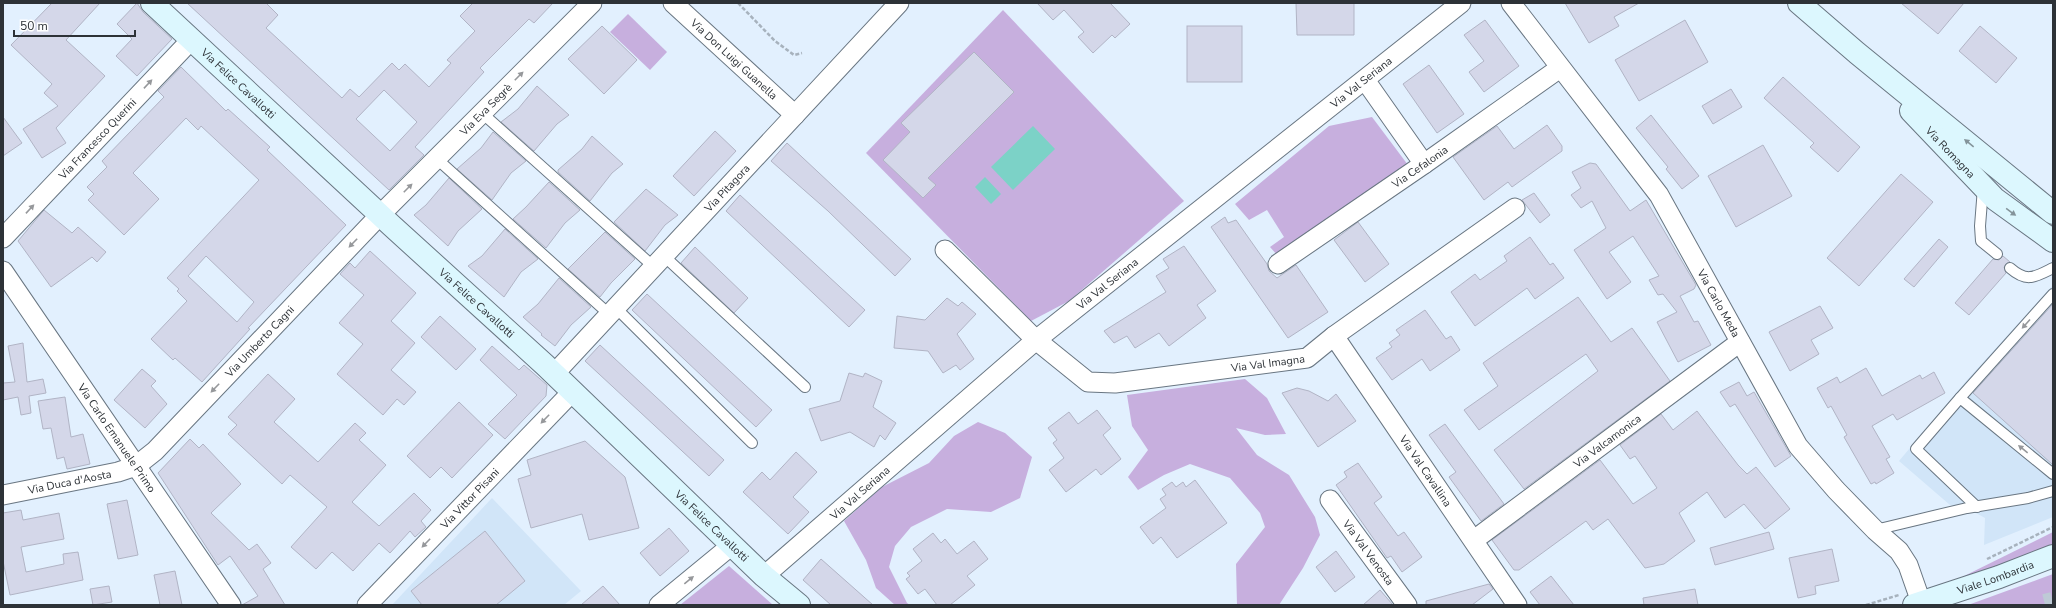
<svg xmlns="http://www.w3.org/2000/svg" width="2056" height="608" font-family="'Nunito Sans',sans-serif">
<rect width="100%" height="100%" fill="#e2f0fe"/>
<g fill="#d1e5f8">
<path d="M2053 285V517L1984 545 1985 518 1967 508 1950 505 1899 461 1967 380Z"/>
<path d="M492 498 581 591 564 605H392Z"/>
</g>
<g fill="#c7afde">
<path d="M1003 10 1184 201 1069 301 1031 321 866 153Z"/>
<path d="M628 14 667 52 650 70 610 32Z"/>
<path d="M1372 117 1408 165 1278 256 1270 247 1284 237 1267 210 1249 220 1235 204 1329 126Z"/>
<path d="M1245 379 1267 398 1286 434 1265 435 1236 428 1257 455 1289 475 1315 517 1320 535 1303 568 1279 605H1237L1236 564 1265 527 1260 513 1230 478 1190 464 1164 475 1138 490 1128 477 1148 450 1132 426 1127 395Z"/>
<path d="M978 422 1005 433 1032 457 1020 498 991 512 947 509 911 527 895 546 889 567 907 603 910 605H895L876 588 866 560 844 521 882 487 929 463 954 436Z"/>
<path d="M2053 532V546L1950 583Z"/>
<path d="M729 566 773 605H680Z"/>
<path d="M2053 574V605H1968Z"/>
</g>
<g fill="#7cd2c7">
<path d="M1033 126 1055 149 1013 190 991 167Z"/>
<path d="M985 177 1001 194 991 204 975 187Z"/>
</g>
<g fill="#d4d7e9" stroke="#b1b4c5" fill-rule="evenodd">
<path d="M52 3H100L66 40 105 76 56 128 66 143 42 158 23 129 58 106 44 93 52 84 11 45Z"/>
<path d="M137 3 143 12 172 39 137 76 116 56 132 39 117 24Z"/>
<path d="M187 3H266L278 15 266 28 342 98 350 89 359 97 392 63 399 70 405 64 429 87 451 63 447 60 475 31 460 16 473 3H553L534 23 529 19 480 68 484 72 415 147 424 155 389 190ZM384 90 417 122 390 151 356 119Z"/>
<path d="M1037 3H1110L1130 24 1115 38 1112 35 1093 53 1078 37 1084 32 1064 10 1053 20Z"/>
<path d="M1296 3H1354V35H1297Z"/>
<path d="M1565 3H1639L1614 17 1619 26 1589 43Z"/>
<path d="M1901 3H1964L1938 34Z"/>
<path d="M1485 20 1519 66 1484 92 1469 72 1484 61 1464 35Z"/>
<path d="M1685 20 1708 62 1639 101 1615 60Z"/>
<path d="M602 26 637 60 604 94 568 59Z"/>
<rect x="1187" y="26" width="55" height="56"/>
<path d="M1980 26 2017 58 1996 83 1959 51Z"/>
<path d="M974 52 1014 92 928 178 936 185 923 198 883 160 910 132 901 123Z"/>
<path d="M1429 65 1464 114 1437 133 1403 84Z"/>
<path d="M181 67 226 111 228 109 270 147 267 150 346 225 248 328 250 329 202 382 175 358 173 360 151 339 187 301 177 291 179 289 167 278 259 180 201 126 198 130 186 118 133 173 159 199 124 235 88 200 94 194 87 187 107 167 102 161 164 97 158 91ZM206 256 254 302 237 322 188 276Z"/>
<path d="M1783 77 1860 147 1838 172 1810 147 1814 143 1764 98Z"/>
<path d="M537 86 569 115 557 124 534 151 501 122 518 109Z"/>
<path d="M1731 89 1742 107 1713 124 1702 106Z"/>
<path d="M1651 115 1699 176 1682 189 1666 169 1668 167 1636 128Z"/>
<path d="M3 117 22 143 3 156Z"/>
<path d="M1547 125 1562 146V151L1512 187 1508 182 1484 200 1453 157 1497 126 1514 149Z"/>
<path d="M715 131 736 151 694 196 673 176Z"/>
<path d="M493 132 526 161 511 173 492 200 457 169 481 148Z"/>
<path d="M592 136 623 164 612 173 590 201 558 172V170L582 149Z"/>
<path d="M787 143 911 259 895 276 828 211 771 161Z"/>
<path d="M1763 145 1792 196 1736 227 1708 176Z"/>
<path d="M1590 163 1596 164 1630 211 1646 200 1696 285 1694 289 1680 296 1694 322 1698 321 1711 345 1678 362 1657 322 1677 312 1663 294 1658 295 1649 280 1659 276 1633 236 1609 252 1631 282 1607 299 1574 250 1606 228 1592 201 1581 208 1571 195 1581 188 1572 172Z"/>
<path d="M1901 174 1933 202 1859 286 1827 258Z"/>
<path d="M449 178 482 209 458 231 448 246 414 215 426 205Z"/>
<path d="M549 182 580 210 565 223 546 248 513 219 526 207Z"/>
<path d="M646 189 678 215 665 225 645 251 614 222Z"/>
<path d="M1534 193 1550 215 1540 223 1522 200Z"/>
<path d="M740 195 865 310 849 327 726 211Z"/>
<path d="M44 210 72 233 78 227 106 252 97 262 92 257 51 287 18 241Z"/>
<path d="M1225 217 1228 223 1236 220 1267 264 1269 271 1277 278 1296 265 1328 312 1288 338 1211 227Z"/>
<path d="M1358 222 1389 264 1365 282 1334 240Z"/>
<path d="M505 229 538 259 521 272 504 297 468 266 482 256Z"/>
<path d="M605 232 635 259 611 283 600 297 568 269Z"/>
<path d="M1530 237 1550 265 1553 263 1564 278 1535 299 1527 288 1475 326 1451 292 1475 274 1480 280 1507 261 1504 256Z"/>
<path d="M1939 239 1948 247 1914 287 1904 279Z"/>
<path d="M1184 246 1216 291 1197 305 1206 318 1169 346 1159 333 1135 348 1127 336 1114 343 1104 331 1166 292 1156 276 1169 268 1163 259Z"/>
<path d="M695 247 748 298 734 313 681 263Z"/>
<path d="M370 251 416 293 391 321 415 343 391 370 416 392 404 405 397 399 383 415 337 374 363 344 339 323 364 295 340 274 350 263 355 268Z"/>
<path d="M2003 256 2010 262 2004 267 2006 273 1969 315 1955 303 1993 259 1999 260Z"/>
<path d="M559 278 591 307 571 325 555 346 541 335 542 334 523 317 538 304Z"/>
<path d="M647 294 772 410 756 427 632 310Z"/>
<path d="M1578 297 1611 342 1632 328 1670 381 1524 489 1494 450 1598 371 1586 354 1479 430 1464 410 1498 386 1483 363Z"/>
<path d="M947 298 958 306 962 302 976 314 957 334 974 359 960 370 956 365 943 373 928 351 894 348 897 316 925 320Z"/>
<path d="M2053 304V465L1973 393Z"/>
<path d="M1820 306 1833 328 1811 340 1819 354 1790 371 1769 332Z"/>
<path d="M1425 310 1446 339 1451 336 1460 350 1430 371 1422 359 1392 380 1376 358 1392 347 1389 343 1400 335 1396 330Z"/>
<path d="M440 316 476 349 456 370 421 337Z"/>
<path d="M23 343 27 382 43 379 46 393 29 396 31 413 21 415 18 397 3 400V383L15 382 8 346Z"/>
<path d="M600 345 724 460 709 476 585 361Z"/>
<path d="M492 346 519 370 524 365 547 385 546 396 505 439 488 424 517 395 480 360Z"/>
<path d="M1866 368 1882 396 1920 375 1922 379 1934 372 1945 393 1897 420 1893 414 1872 426 1890 457 1886 459 1894 473 1876 484 1875 482 1871 484 1844 437 1847 435 1831 406 1828 408 1817 388 1837 377 1840 383Z"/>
<path d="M142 369 156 381 151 386 167 404 145 428 114 400Z"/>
<path d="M849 373 863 377 865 373 882 381 873 407 896 423 885 440 880 435 874 447 850 432 821 441 809 409 840 401Z"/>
<path d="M268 374 295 399 274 422 318 462 355 423 366 433 359 440 386 465 352 502 379 526 414 493 431 510 421 521 426 527 415 537 410 531 390 553 379 543 353 571 332 552 316 569 291 547 327 507 290 475 282 484 228 434 237 425 228 417Z"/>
<path d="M1739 382 1747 396 1754 392 1791 456 1775 467 1735 404 1730 407 1720 392Z"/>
<path d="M1297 388 1309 391 1328 401 1336 394 1356 421 1318 447 1282 393Z"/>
<path d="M65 397 71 437 83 434 90 464 67 469 64 457 57 459 51 428 43 429 38 401Z"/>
<path d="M459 402 493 435 452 478 441 467 430 478 407 456Z"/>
<path d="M1097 410 1111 428 1103 435 1121 459 1101 475 1096 469 1066 492 1049 470 1064 458 1053 443 1057 440 1048 428 1069 412 1078 424Z"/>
<path d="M1697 411 1738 465 1747 474 1756 467 1790 509 1765 529 1744 504 1725 518 1707 492 1679 513 1695 541 1664 564 1645 568 1608 519 1593 530 1586 521 1519 570H1514L1492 540 1600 460 1633 504 1657 488 1635 456 1630 459 1620 445 1661 414 1673 430Z"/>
<path d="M1445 424 1504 504 1481 521 1449 477 1456 472 1429 435Z"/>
<path d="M190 439 199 448 203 444 241 484 211 513 249 550 257 544 271 563 263 569 285 605H242L258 596 230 556 218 565 158 473Z"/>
<path d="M585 441 625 477 639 528 589 540 582 514 531 528 518 479 531 475 527 460Z"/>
<path d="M796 452 817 472 793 497 809 512 788 534 743 492 762 472 770 480Z"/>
<path d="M1358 463 1382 497 1374 503 1398 536 1404 532 1422 557 1402 572 1391 556 1387 558 1336 485 1347 477 1344 472Z"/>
<path d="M1195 480 1227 523 1177 558 1161 537 1153 544 1140 527 1166 508 1160 499 1166 495 1162 489 1172 482 1176 487 1183 482 1186 487Z"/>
<path d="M127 500 138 555 118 559 107 504Z"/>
<path d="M21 510 23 520 59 513 64 539 21 547 26 572 64 564 63 554 78 552 83 580 10 595 3 561V513Z"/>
<path d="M669 528 689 551 660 576 640 553Z"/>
<path d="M485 531 525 581 496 605H422L411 591Z"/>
<path d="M1769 532 1774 549 1715 565 1710 548Z"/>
<path d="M933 533 941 543 945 539 957 554 974 541 988 559 967 576 975 585 950 605H937L925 589 918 594 906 579 910 576 907 573 922 561 913 549Z"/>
<path d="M1832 549 1839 581 1815 586 1816 594 1798 598 1789 558Z"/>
<path d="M1336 551 1355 577 1335 592 1316 567Z"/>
<path d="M821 559 873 605H831L803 580Z"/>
<path d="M175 571 182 605H160L154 575Z"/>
<path d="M1551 576 1574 605H1540L1530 592Z"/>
<path d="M1489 584 1493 589 1472 605H1426V601Z"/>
<path d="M109 586 112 602 93 605 90 589Z"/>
<path d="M603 586 620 605H581Z"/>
<path d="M1695 589 1698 605H1644L1643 598Z"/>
<path d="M1380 590 1393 605H1363Z"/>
</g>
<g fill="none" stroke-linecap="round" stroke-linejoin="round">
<path stroke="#becad6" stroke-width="22" stroke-dasharray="22 11" stroke-linecap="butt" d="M2045 605 2053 603"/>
<g stroke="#697682" stroke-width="12">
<g id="lane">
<path d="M482 113 654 267"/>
<path d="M437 159 610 315"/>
<path d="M1983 188 1980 226 1981 241 1997 254"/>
<path d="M664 256 805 387"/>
<path d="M2010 268C2027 283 2035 277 2053 268"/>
<path d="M616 308 752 443"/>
<path d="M1960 398 2053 294"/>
<path d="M1977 507 1916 449 1960 398 2053 474"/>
<path d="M1875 530 1967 508 2028 498 2053 491"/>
</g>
</g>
<g stroke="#697682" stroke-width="21">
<g id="street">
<path id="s1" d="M673 3 795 115"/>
<path id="s2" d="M1511 3 1659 195 1798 446 1836 490 1875 530 1899 551 1908 565 1922 605"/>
<path d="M1365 80 1424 164"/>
<path id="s3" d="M3 238 192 39"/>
<path id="s4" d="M945 250 1036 340 1088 382 1115 383 1307 358 1334 336 1515 208"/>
<path id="s5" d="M1278 264 1424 164 1560 68"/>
<path id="s6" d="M3 271 231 605"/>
<path id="s7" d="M1334 336 1517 605"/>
<path id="s8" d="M554 374 899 3"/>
<path id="s9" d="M3 495 118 472 136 466 155 451 380 215 592 3"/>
<path id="s10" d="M1330 500 1407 605"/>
<path id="s11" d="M1474 540 1740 342"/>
<path id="s12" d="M764 576 1036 340 1461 3"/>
<path id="s13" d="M367 605 573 391"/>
<path d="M659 605 732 545"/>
</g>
</g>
<g stroke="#697682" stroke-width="24">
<g id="secondary">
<path id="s14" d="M152 3 392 226 545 365 764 576 799 605"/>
<path d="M1799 3 1857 53 2053 213"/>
<path id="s15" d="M1911 111 1995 199 2053 241"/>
<path id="s16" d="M1914 605 1999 577 2053 556"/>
</g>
</g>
<g stroke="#a7b2bd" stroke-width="2.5" stroke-dasharray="4 2" stroke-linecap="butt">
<path d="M738 3 775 41 794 55 802 53"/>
<path d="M1987 559 2053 527"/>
<path d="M1866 605 1899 595"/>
</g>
<use href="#lane" stroke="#fff" stroke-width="10"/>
<use href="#street" stroke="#fff" stroke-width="19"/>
<use href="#secondary" stroke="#dcf7fe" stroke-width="22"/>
</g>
<defs><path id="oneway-solid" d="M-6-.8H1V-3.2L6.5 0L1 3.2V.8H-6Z"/></defs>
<g fill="#96989b">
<use href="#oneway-solid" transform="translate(519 76) rotate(-45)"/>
<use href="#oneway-solid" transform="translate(148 84) rotate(-47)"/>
<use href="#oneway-solid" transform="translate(408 188) rotate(-45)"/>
<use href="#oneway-solid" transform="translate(30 209) rotate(-47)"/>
<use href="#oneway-solid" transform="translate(353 243) rotate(134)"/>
<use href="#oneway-solid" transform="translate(2026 324) rotate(132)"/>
<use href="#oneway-solid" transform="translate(215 388) rotate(134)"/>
<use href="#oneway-solid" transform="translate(545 419) rotate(134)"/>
<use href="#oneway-solid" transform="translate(2023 449) rotate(-141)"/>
<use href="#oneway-solid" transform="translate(426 543) rotate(134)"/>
<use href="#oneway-solid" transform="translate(689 580) rotate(-39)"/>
</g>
<g fill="#84949a">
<use href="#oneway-solid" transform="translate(1969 143) rotate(-141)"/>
<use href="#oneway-solid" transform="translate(2011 212) rotate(36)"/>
</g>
<g text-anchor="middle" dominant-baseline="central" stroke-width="3.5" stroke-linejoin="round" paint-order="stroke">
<g font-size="11" fill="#2d3237" stroke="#fff">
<text stroke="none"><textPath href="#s1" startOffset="83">Via Don Luigi Guanella</textPath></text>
<text stroke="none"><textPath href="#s12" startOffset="775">Via Val Seriana</textPath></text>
<text stroke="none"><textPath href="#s14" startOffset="118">Via Felice Cavallotti</textPath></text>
<text stroke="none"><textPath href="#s9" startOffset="636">Via Eva Segrè</textPath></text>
<text stroke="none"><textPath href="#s3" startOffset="137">Via Francesco Querini</textPath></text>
<text stroke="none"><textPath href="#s15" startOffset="57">Via Romagna</textPath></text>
<text stroke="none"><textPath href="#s5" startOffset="172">Via Cefalonia</textPath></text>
<text stroke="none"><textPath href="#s8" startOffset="254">Via Pitagora</textPath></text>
<text stroke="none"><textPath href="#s12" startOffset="451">Via Val Seriana</textPath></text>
<text stroke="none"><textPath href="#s14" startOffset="442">Via Felice Cavallotti</textPath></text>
<text stroke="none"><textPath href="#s2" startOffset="366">Via Carlo Meda</textPath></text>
<text stroke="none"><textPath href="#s9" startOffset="312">Via Umberto Cagni</textPath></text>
<text stroke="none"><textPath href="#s4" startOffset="376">Via Val Imagna</textPath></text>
<text stroke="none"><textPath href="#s6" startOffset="202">Via Carlo Emanuele Primo</textPath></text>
<text stroke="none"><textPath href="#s11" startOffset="166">Via Valcamonica</textPath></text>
<text stroke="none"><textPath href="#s7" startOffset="163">Via Val Cavallina</textPath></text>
<text stroke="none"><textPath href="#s9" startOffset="68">Via Duca d'Aosta</textPath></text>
<text stroke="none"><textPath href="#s12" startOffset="127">Via Val Seriana</textPath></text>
<text stroke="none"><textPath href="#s13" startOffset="148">Via Vittor Pisani</textPath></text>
<text stroke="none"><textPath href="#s14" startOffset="766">Via Felice Cavallotti</textPath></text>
<text stroke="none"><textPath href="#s10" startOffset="65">Via Val Venosta</textPath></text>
<text stroke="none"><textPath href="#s16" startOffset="86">Viale Lombardia</textPath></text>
</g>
</g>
<rect width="2056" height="608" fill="none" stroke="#2d3237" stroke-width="8"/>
<path d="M14 30v6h121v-6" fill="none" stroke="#2d3237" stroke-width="2"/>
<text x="20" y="30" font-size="12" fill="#2d3237" stroke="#ffffff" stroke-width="3" paint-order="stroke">50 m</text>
</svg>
